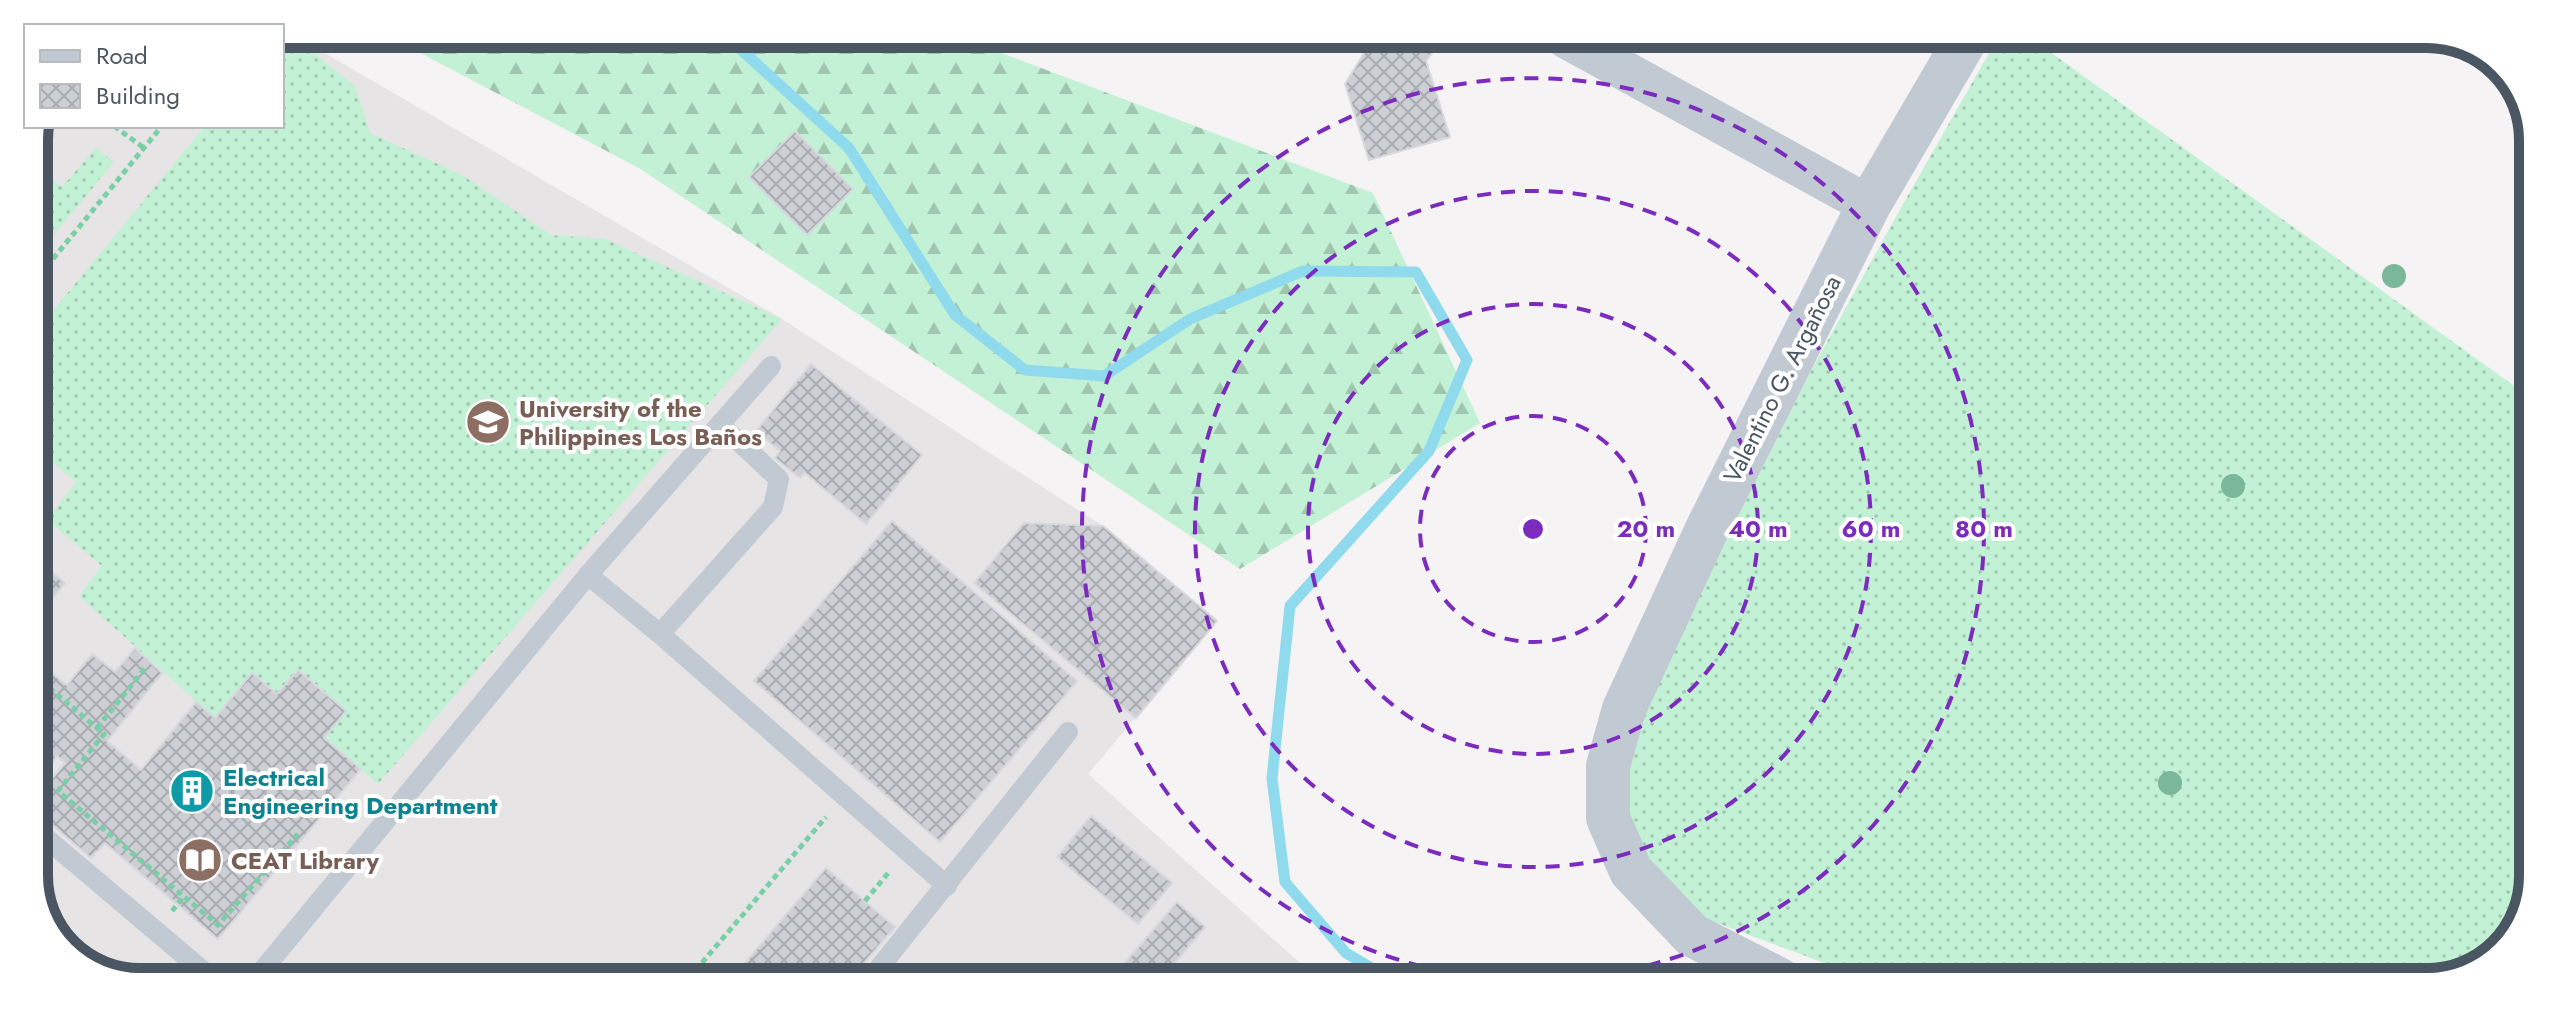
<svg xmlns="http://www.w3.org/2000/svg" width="2567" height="1016" font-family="Jost,sans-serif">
<defs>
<pattern id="grass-dots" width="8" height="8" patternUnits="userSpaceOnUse" patternTransform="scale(2)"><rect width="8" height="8" fill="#c3f1d5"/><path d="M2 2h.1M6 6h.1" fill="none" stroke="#a0c6b0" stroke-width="1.8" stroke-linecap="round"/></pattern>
<pattern id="forest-firs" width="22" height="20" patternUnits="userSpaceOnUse" patternTransform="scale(2)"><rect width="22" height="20" fill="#c3f1d5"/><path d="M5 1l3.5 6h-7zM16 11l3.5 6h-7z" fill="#a0c6b0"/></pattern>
<pattern id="building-cross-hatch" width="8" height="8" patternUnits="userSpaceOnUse" patternTransform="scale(2)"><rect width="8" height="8" fill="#cdcfd5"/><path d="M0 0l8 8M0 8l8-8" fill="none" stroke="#a8abb0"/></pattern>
</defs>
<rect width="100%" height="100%" fill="#f5f3f3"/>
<path fill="#e6e4e5" d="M282 34H292L782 319 1103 526 1217 621 1088 774 1318 979 105 976 56 940 34 883V134L38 126H282Z"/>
<g fill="url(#grass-dots)">
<path d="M282 34H290L355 86 370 133 462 175 551 235 605 239 782 319 378 784 324 738 346 711 298 670 277 694 251 673 215 718 79 596 102 566 47 520 76 482 34 447V334L205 126H282Z"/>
<path d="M1997 39H2032L2531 398 2527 911 2486 964 2452 974 2395 982 1873 981 1706 919 1639 866 1610 783 1655 653 1902 206Z"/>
<path d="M96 148 114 162 34 259V166L62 187Z"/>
</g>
<path fill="url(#forest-firs)" d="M386 35 956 36 1373 193 1480 423 1240 569 639 168Z"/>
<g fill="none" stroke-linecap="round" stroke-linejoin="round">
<path stroke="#90daee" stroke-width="11" d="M725 35 849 148 955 315 1025 370 1104 376 1190 319 1303 271 1416 272 1467 360 1429 451 1290 606 1272 778 1285 882 1346 953 1390 979"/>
</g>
<g fill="url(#building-cross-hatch)" stroke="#d7d9de" stroke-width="2">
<path d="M1374 37H1444L1426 61 1450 137 1369 160 1345 84Z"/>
<path d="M795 131 853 189 807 235 749 177Z"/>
<path d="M811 364 922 455 866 524 805 473 800 478 775 458 780 451 756 431Z"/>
<path d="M892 521 1077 681 940 842 754 681Z"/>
<path d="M1024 523 1103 526 1217 621 1136 718 974 583Z"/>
<path d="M34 558 65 583 34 621Z"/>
<path d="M135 648 162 673 107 741 141 770 196 702 215 718 252 673 277 694 298 670 346 711 324 738 361 769 218 939 105 843 91 858 34 809V800L65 763 57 756 36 782 34 780V659L67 685 92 654 115 672Z"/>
<path d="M1091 816 1172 883 1138 924 1057 857Z"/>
<path d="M826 868 895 927 851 978H732Z"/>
<path d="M1177 902 1205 927 1161 979H1111Z"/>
</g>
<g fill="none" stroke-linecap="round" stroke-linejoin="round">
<g stroke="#7ad0a6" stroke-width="5" stroke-dasharray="6 4" stroke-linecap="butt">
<path d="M114 126 144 148"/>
<path d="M34 282 162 126"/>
<path d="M34 600 52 579"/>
<path d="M34 675 104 734 58 791 218 925 298 834"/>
<path d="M97 728 146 667"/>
<path d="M865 901 889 872"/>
<path d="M172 911 184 896"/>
<path d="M53 934 91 965"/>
<path d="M689 978 826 817"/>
</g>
<g stroke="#c1cad2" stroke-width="20">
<path d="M588 575 660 634 947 886"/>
<path d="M660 634 773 507 779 479 720 424"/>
<path d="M34 828 209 976"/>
<path d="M257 977 588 575 771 366"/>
<path d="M871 978 1068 732"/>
</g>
<path stroke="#c1cad2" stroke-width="40" d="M1565 38 1869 205"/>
<path stroke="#c1cad2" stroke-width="44" d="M1780 980 1692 935 1631 871 1608 818V766L1624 709 1708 527 1869 205 1966 39"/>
</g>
<g fill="#7bb799">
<circle cx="2394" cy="276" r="12"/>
<circle cx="2233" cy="486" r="12"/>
<circle cx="2170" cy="783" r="12"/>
</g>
<g fill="none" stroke="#7b2cbf" stroke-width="4" stroke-dasharray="14 10">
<circle cx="1533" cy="529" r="113"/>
<circle cx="1533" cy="529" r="225"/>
<circle cx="1533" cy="529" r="338"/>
<path d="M1517 980A451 451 0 1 1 1549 980"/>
</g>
<defs>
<g id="university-disc" transform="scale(2.3)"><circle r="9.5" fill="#8d6e63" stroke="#fff"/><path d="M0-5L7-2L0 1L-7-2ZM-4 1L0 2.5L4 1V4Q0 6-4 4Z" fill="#fff"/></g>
<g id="building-disc" transform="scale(2.3)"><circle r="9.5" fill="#0f9aa8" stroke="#fff"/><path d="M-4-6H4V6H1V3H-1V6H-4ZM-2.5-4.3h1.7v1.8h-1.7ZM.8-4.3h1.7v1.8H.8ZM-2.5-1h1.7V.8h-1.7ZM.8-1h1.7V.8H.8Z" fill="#fff"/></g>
<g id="library-disc" transform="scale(2.3)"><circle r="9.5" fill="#8d6e63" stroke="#fff"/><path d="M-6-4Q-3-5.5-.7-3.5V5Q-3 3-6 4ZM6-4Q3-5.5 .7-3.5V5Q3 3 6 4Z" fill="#fff"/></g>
</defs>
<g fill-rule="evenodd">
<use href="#university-disc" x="488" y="422"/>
<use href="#building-disc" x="192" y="791"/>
<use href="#library-disc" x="200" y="860"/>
</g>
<g text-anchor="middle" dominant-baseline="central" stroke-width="8" stroke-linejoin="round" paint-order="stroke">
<g font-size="24" fill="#4a5661" stroke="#fff">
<text transform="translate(1782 379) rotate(-63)">Valentino G. Argañosa</text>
</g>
<g font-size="24" font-weight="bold" fill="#785e54" stroke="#fff" text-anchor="start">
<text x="519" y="408">University of the<tspan x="519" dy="28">Philippines Los Baños</tspan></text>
<text x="231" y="860">CEAT Library</text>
</g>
<g font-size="24" font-weight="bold" fill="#0d838f" stroke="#fff" text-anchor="start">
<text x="223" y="777">Electrical<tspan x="223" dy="28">Engineering Department</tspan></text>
</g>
</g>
<path d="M0 0H2567V1016H0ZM140 48H2427A92 92 0 0 1 2519 140V876A92 92 0 0 1 2427 968H140A92 92 0 0 1 48 876V140A92 92 0 0 1 140 48Z" fill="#fff" fill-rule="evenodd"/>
<path fill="none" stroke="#4a5661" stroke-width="10" d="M140 48H2427A92 92 0 0 1 2519 140V876A92 92 0 0 1 2427 968H140A92 92 0 0 1 48 876V140A92 92 0 0 1 140 48Z"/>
<circle cx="1533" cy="529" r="12" fill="#7b2cbf" stroke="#fff" stroke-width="4"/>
<g font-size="24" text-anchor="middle" font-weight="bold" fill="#7b2cbf" stroke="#fff" stroke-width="8" stroke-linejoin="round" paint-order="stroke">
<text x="1646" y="537">20 m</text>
<text x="1758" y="537">40 m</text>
<text x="1871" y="537">60 m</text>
<text x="1984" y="537">80 m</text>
</g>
<rect x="24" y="24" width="260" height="104" fill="#ffffff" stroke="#b7bbc0" stroke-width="2"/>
<rect x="40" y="50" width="40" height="12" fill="#c1cad2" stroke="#b7bbc0" stroke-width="2"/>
<text x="96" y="64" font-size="24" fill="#4a5661">Road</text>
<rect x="40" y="84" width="40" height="24" fill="url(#building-cross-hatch)" stroke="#b7bbc0" stroke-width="2"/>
<text x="96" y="104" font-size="24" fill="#4a5661">Building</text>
</svg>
